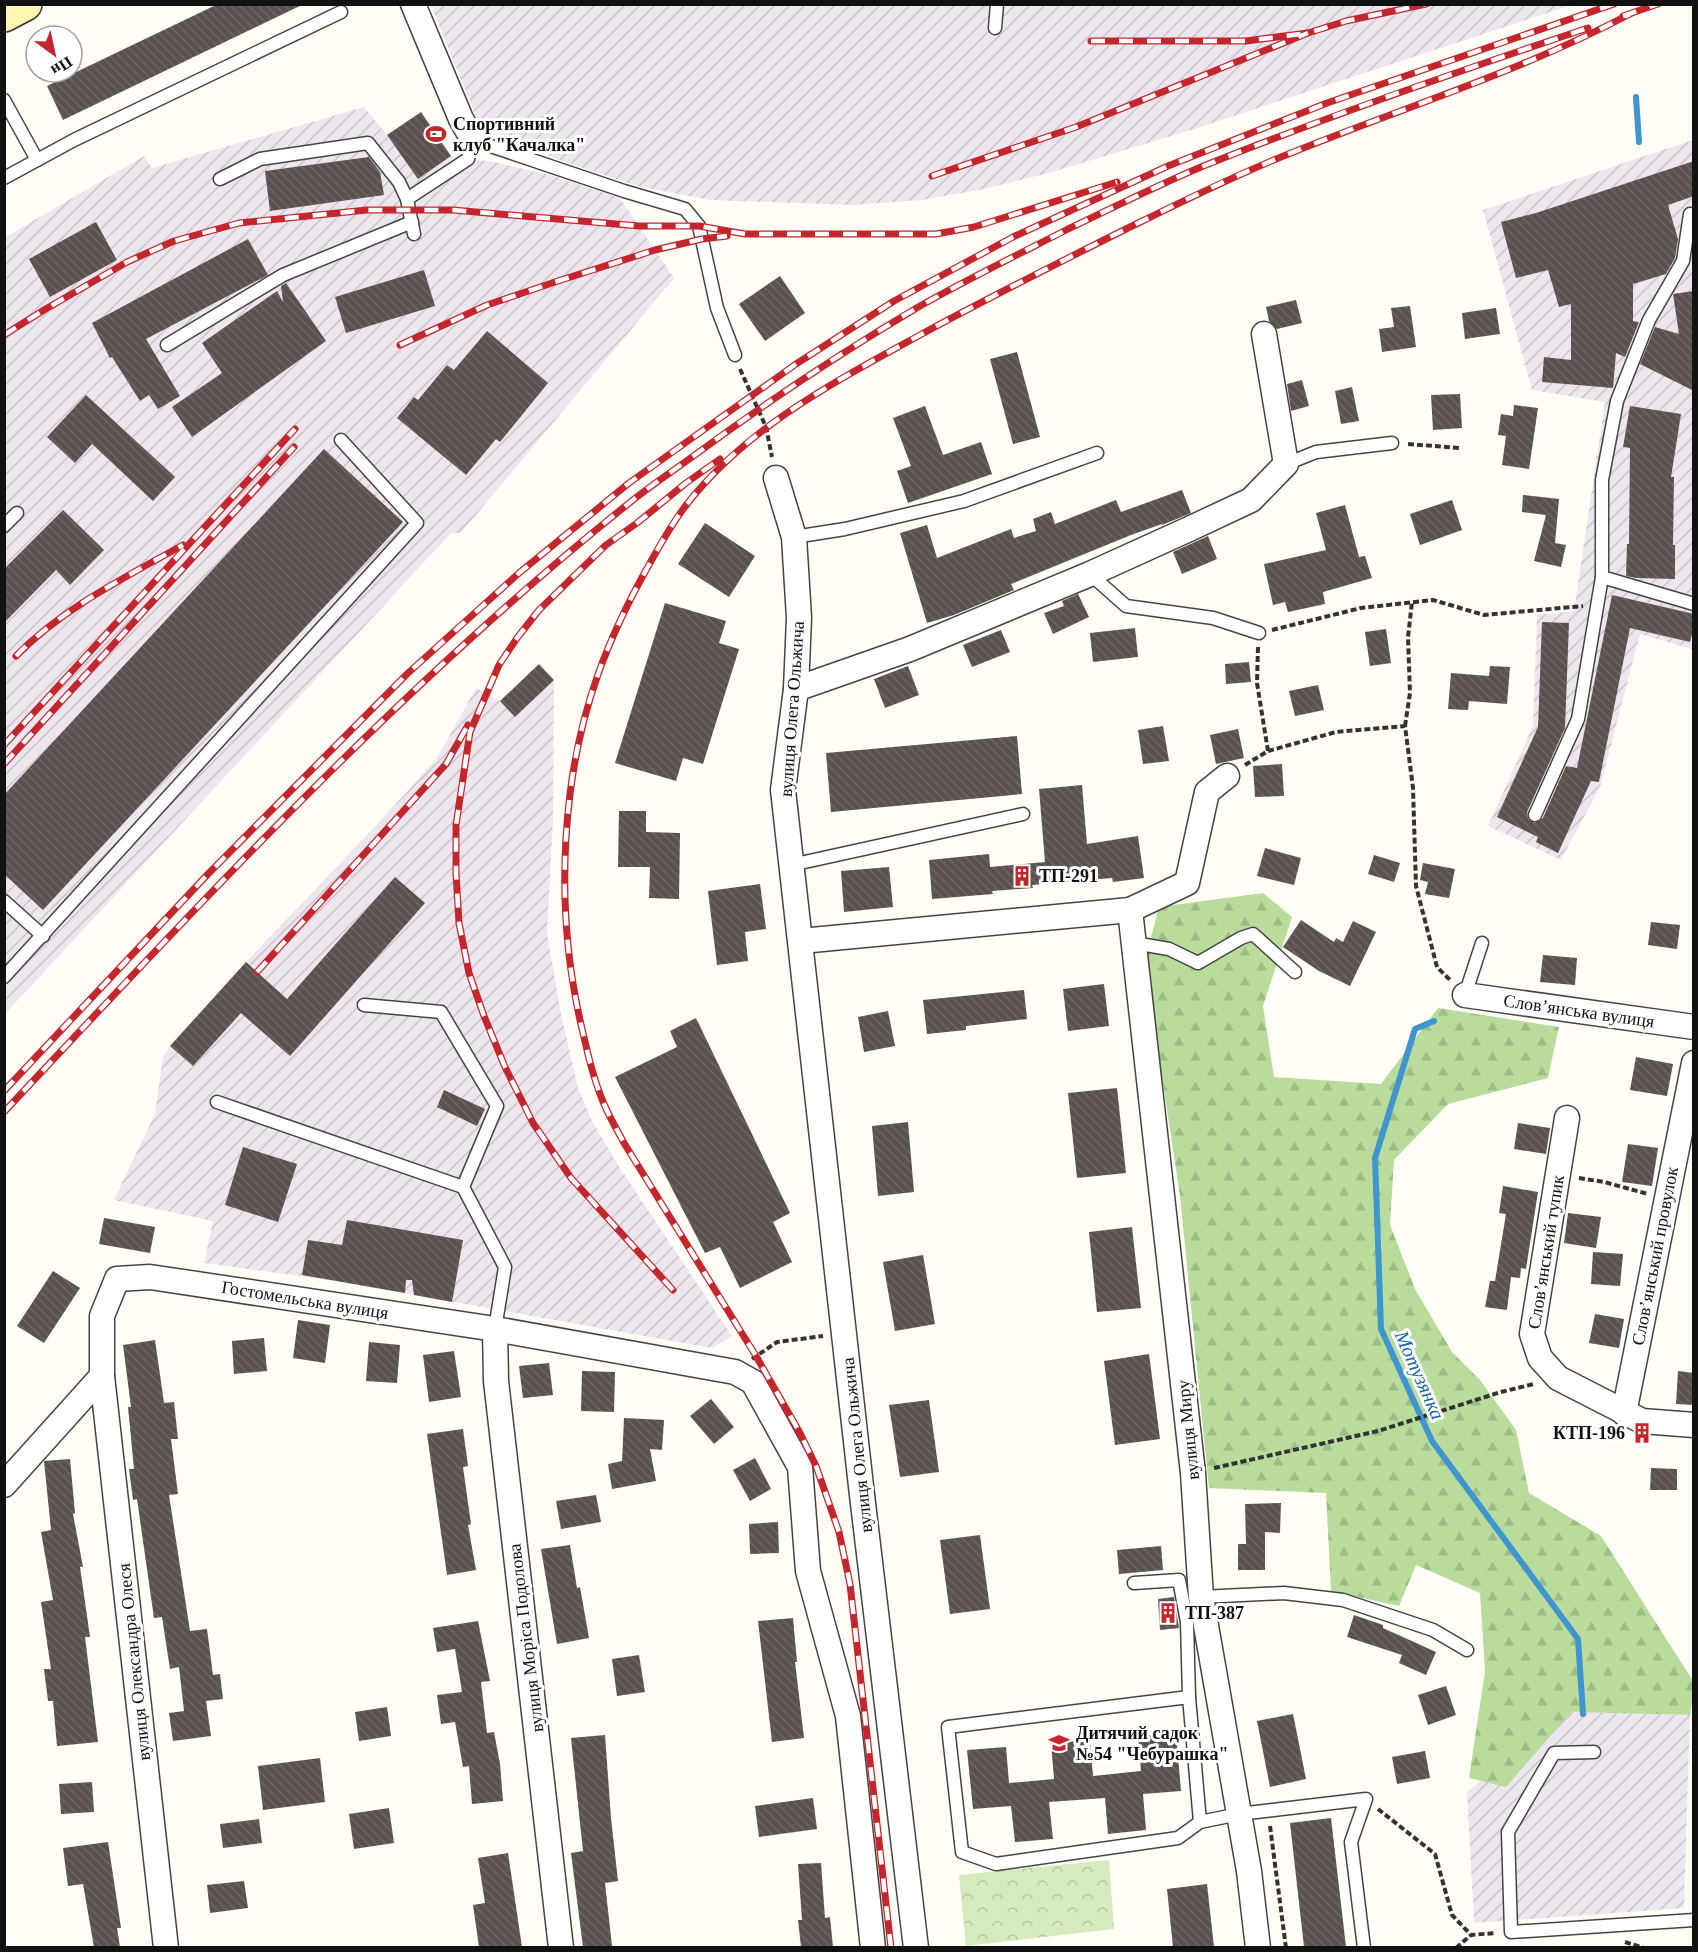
<svg xmlns="http://www.w3.org/2000/svg" width="1698" height="1952" font-family="'Times New Roman',serif">
<defs>
<pattern id="industrial-furrows" width="10" height="10" patternUnits="userSpaceOnUse" patternTransform="scale(1.5)"><rect width="10" height="10" fill="#eee6ef"/><path d="M-1 1l2-2M0 10L10 0M9 11l2-2" fill="none" stroke="#cbc4cc"/></pattern>
<pattern id="forest-firs" width="22" height="20" patternUnits="userSpaceOnUse" patternTransform="scale(1.5)"><rect width="22" height="20" fill="#b9dc9c"/><path d="M5 1l3.5 6h-7zM16 11l3.5 6h-7z" fill="#9ebc85"/></pattern>
<pattern id="park-crowns" width="20" height="18" patternUnits="userSpaceOnUse" patternTransform="scale(1.5)"><rect width="20" height="18" fill="#d5ebbd"/><path d="M2 6a3 3 0 1 1 6 0M12 15a3 3 0 1 1 6 0" fill="none" stroke="#b6c8a1"/></pattern>
<pattern id="building-back-hatch" width="6" height="6" patternUnits="userSpaceOnUse" patternTransform="scale(1.5)"><rect width="6" height="6" fill="#5a524d"/><path d="M-1 5l2 2M0 0l6 6M5-1l2 2" fill="none" stroke="#6d6662"/></pattern>
</defs>
<rect width="100%" height="100%" fill="#fffdf5"/>
<g fill="url(#industrial-furrows)">
<path d="M431 5H1572L1191 130 1049 173 979 190 922 200 852 205 710 200 637 186 562 161 480 126Z"/>
<path d="M364 107 387 135 418 179 451 156 494 162 553 176 620 198 674 278 461 533H451L5 1014 4 238 144 156 152 168Z"/>
<path d="M1693 140V643L1692 649 1640 634 1600 787 1561 860 1488 826 1533 726 1537 615 1574 611 1605 402 1532 390 1483 210Z"/>
<path d="M554 680 553 819 547 933 561 1014 578 1088 592 1121 616 1162 732 1336 712 1348 336 1281 204 1263 213 1221 114 1200 155 1114 163 1057 170 1046 246 962 388 813 437 758 476 688 500 701Z"/>
<path d="M1570 1712 1690 1715 1684 1908 1474 1923 1467 1792Z"/>
</g>
<path fill="url(#forest-firs)" d="M1263 893 1292 917 1263 1006 1274 1077 1381 1084 1438 1008 1559 1027 1548 1078 1448 1104 1394 1160 1390 1225 1415 1289 1452 1352 1480 1380 1516 1430 1529 1493 1601 1536 1693 1681V1697L1690 1715 1571 1712 1506 1787 1469 1778 1485 1671 1480 1593 1416 1565 1399 1606 1331 1591 1326 1493 1209 1488 1180 1196 1161 1070 1147 952 1159 907Z"/>
<path fill="url(#park-crowns)" d="M1109 1860 1114 1929 966 1946 959 1875Z"/>
<g fill="none" stroke-linecap="round" stroke-linejoin="round">
<g stroke="#3f96cf" stroke-width="6">
<path d="M1636 97 1639 142"/>
<path d="M1434 1021 1415 1029 1375 1158 1381 1329 1432 1441 1578 1639 1583 1714"/>
</g>
</g>
<g fill="url(#building-back-hatch)">
<path d="M218 4H304L63 120 47 86Z"/>
<path d="M421 112 451 156 418 179 387 135Z"/>
<path d="M369 157 380 172 384 195 270 211 265 171Z"/>
<path d="M1694 161V196L1668 205 1678 239 1675 258 1666 274 1633 284V321L1639 322 1625 357 1616 353 1613 388 1542 382 1544 357 1571 360V304L1559 307 1548 270 1516 278 1501 222 1536 213Z"/>
<path d="M96 222 117 260 50 297 29 259Z"/>
<path d="M248 239 268 275 146 339 180 396 158 409 149 395 140 401 112 357 110 358 92 323Z"/>
<path d="M424 270 435 306 346 333 335 297Z"/>
<path d="M780 276 805 313 765 341 739 304Z"/>
<path d="M286 283 326 341 192 437 172 407 222 373 202 343 277 291 283 302 281 286Z"/>
<path d="M1694 291V391L1640 364 1655 327 1679 334 1673 294Z"/>
<path d="M1296 300 1302 323 1277 329 1269 321 1266 307Z"/>
<path d="M1410 306 1416 347 1382 352 1379 329 1394 327 1391 308Z"/>
<path d="M1496 308 1500 334 1465 339 1462 313Z"/>
<path d="M487 331 548 383 500 442 496 439 466 475 397 418 414 397 418 400 447 365 454 370Z"/>
<path d="M1017 352 1040 437 1013 444 990 359Z"/>
<path d="M1302 380 1309 406 1291 411 1287 384Z"/>
<path d="M1352 387 1359 421 1341 424 1335 391Z"/>
<path d="M1460 394 1462 428 1433 430 1431 395Z"/>
<path d="M86 395 175 477 153 501 92 444 75 463 47 437Z"/>
<path d="M1514 405 1538 408 1529 469 1502 465 1506 436 1498 435 1501 414 1513 416Z"/>
<path d="M925 406 943 455 981 442 992 474 908 503 897 471 911 466 893 418Z"/>
<path d="M1630 406 1681 414 1671 477H1674L1673 545H1675V579L1636 578 1626 576 1627 544H1629L1630 448 1623 447Z"/>
<path d="M324 449 403 522 43 910 4 874V795Z"/>
<path d="M1182 490 1191 513 1162 525V524L1131 535 1011 584 1014 590 954 615 927 623 900 533 927 525 937 558 1011 529 1014 538 1036 531 1033 519 1051 512 1055 524 1116 500 1121 512Z"/>
<path d="M1523 495 1559 499 1555 543 1566 545 1561 567 1534 561 1546 515 1522 512Z"/>
<path d="M1452 500 1462 530 1420 545 1410 514Z"/>
<path d="M1345 505 1359 557 1365 556 1372 578 1323 592 1325 604 1288 612 1285 602 1273 605 1264 564 1326 550 1316 513Z"/>
<path d="M63 510 104 550 70 585 56 570 4 623V569Z"/>
<path d="M705 523 755 556 729 597 678 564Z"/>
<path d="M1208 536 1217 559 1182 574 1173 552Z"/>
<path d="M1078 594 1089 617 1053 634 1044 613 1064 606 1062 601Z"/>
<path d="M1612 595 1694 614V626L1690 642 1630 628 1599 782 1591 781 1558 853 1536 842 1538 837 1497 817 1538 727 1542 622 1569 623 1565 728 1527 812 1528 819 1535 823 1543 818 1566 766 1577 768Z"/>
<path d="M665 603 726 621 719 643 739 649 703 764 683 758 676 781 615 763Z"/>
<path d="M1135 628 1138 657 1093 662 1090 633Z"/>
<path d="M1386 629 1391 663 1370 666 1365 632Z"/>
<path d="M1001 630 1010 652 972 667 963 645Z"/>
<path d="M1249 662 1251 682 1226 684 1225 664Z"/>
<path d="M539 664 554 680 515 717 500 701Z"/>
<path d="M908 666 919 695 885 708 874 679Z"/>
<path d="M1490 666 1510 667 1507 704 1469 701 1468 710 1448 709 1451 673 1489 676Z"/>
<path d="M1318 685 1324 710 1295 716 1289 691Z"/>
<path d="M1163 726 1169 761 1143 764 1138 730Z"/>
<path d="M1238 729 1244 758 1216 764 1210 735Z"/>
<path d="M1017 736 1022 794 831 812 826 753Z"/>
<path d="M1282 764 1284 796 1255 797 1253 766Z"/>
<path d="M1082 785 1087 844 1138 836 1144 878 1113 882 1112 878 1032 885 1033 888 992 891 993 894 932 899 929 860 989 854 990 867 1045 862 1039 789Z"/>
<path d="M619 811H646V832L680 833 679 899 649 898 650 867H618Z"/>
<path d="M1265 848 1301 858 1294 885 1257 876Z"/>
<path d="M1374 855 1400 863 1394 882 1368 874Z"/>
<path d="M1423 863 1455 869 1449 898 1425 894 1428 882 1420 880Z"/>
<path d="M889 867 893 907 844 912 841 871Z"/>
<path d="M395 877 425 903 290 1056 241 1013 193 1066 170 1046 246 962 287 999Z"/>
<path d="M760 884 766 929 745 932 748 961 717 965 708 891Z"/>
<path d="M1301 920 1334 942 1336 938 1343 942 1353 921 1376 932 1350 986 1319 971 1283 947Z"/>
<path d="M1651 922 1680 925 1677 949 1648 945Z"/>
<path d="M1543 955 1577 958 1575 985 1540 982Z"/>
<path d="M1104 984 1109 1026 1068 1031 1063 989Z"/>
<path d="M1024 990 1027 1019 966 1026V1030L927 1034 923 1000Z"/>
<path d="M888 1011 895 1046 864 1052 858 1017Z"/>
<path d="M696 1018 790 1213 773 1222 792 1262 740 1288 720 1247 705 1253 615 1077 677 1047 670 1031Z"/>
<path d="M1636 1057 1673 1064 1667 1096 1630 1090Z"/>
<path d="M1117 1088 1126 1173 1077 1178 1068 1093Z"/>
<path d="M444 1090 485 1109 477 1126 437 1107Z"/>
<path d="M908 1122 914 1192 878 1196 872 1126Z"/>
<path d="M1518 1123 1550 1128 1546 1154 1514 1149Z"/>
<path d="M1628 1144 1658 1148 1652 1186 1622 1182Z"/>
<path d="M243 1147 297 1164 278 1222 225 1205Z"/>
<path d="M1503 1186 1538 1192 1526 1269 1521 1268 1520 1278 1511 1277 1507 1310 1485 1307 1490 1281H1495L1506 1214 1499 1213Z"/>
<path d="M1568 1213 1601 1217 1596 1248 1564 1243Z"/>
<path d="M104 1218 155 1227 150 1253 99 1244Z"/>
<path d="M347 1220 463 1240 452 1302 414 1295 412 1280H406L405 1293 302 1275 308 1240 342 1245Z"/>
<path d="M1132 1227 1141 1308 1097 1312 1089 1232Z"/>
<path d="M1593 1252 1623 1254 1620 1286 1591 1284Z"/>
<path d="M923 1255 935 1324 895 1331 883 1262Z"/>
<path d="M53 1271 80 1288 44 1343 17 1326Z"/>
<path d="M1595 1314 1624 1319 1619 1348 1589 1343Z"/>
<path d="M298 1320 330 1325 325 1363 293 1358Z"/>
<path d="M264 1338 267 1371 234 1374 232 1341Z"/>
<path d="M155 1340 164 1403 174 1402 178 1439H171L178 1494 169 1495 190 1631 207 1629 213 1675 220 1674 223 1699 206 1701 211 1736 173 1741 169 1713 184 1711 179 1667 170 1669 162 1617 154 1618 137 1499 133 1500 129 1469H134L128 1407H131L123 1345Z"/>
<path d="M369 1342 400 1345 397 1383 366 1381Z"/>
<path d="M454 1351 461 1397 429 1402 423 1355Z"/>
<path d="M1149 1354 1160 1439 1115 1445 1104 1361Z"/>
<path d="M549 1363 553 1395 523 1398 519 1366Z"/>
<path d="M582 1371 615 1372 614 1412 581 1411Z"/>
<path d="M1678 1371 1694 1373V1405L1676 1404Z"/>
<path d="M711 1399 734 1427 714 1444 690 1416Z"/>
<path d="M929 1400 939 1472 900 1477 889 1405Z"/>
<path d="M624 1418 664 1420 662 1450 650 1449 656 1481 612 1489 608 1464 622 1461Z"/>
<path d="M463 1429 468 1466 463 1467 471 1524 468 1525 476 1570 447 1575 427 1434Z"/>
<path d="M755 1458 771 1489 750 1501 733 1470Z"/>
<path d="M70 1459 75 1513 73 1514 83 1567H80L90 1637H85L98 1742 57 1746 53 1701H48L44 1669H51L41 1602 53 1600 41 1532 51 1530 44 1461Z"/>
<path d="M1651 1468 1677 1469V1490H1650Z"/>
<path d="M596 1495 601 1522 561 1529 556 1501Z"/>
<path d="M1281 1503 1280 1533 1265 1532V1570H1238V1544H1246L1245 1504Z"/>
<path d="M778 1522 779 1553 750 1554 749 1524Z"/>
<path d="M980 1535 990 1609 950 1614 940 1540Z"/>
<path d="M570 1545 577 1588 580 1587 589 1638 557 1644 541 1549Z"/>
<path d="M1161 1546 1163 1570 1119 1574 1117 1550Z"/>
<path d="M1174 1597 1179 1628 1160 1630 1158 1599Z"/>
<path d="M1354 1615 1383 1625V1628L1436 1652 1426 1675 1399 1663 1402 1655 1347 1637Z"/>
<path d="M793 1618 797 1662H795L804 1738 772 1742 758 1621Z"/>
<path d="M478 1621 490 1681 481 1682 487 1733 494 1732 500 1764 503 1801 472 1804 469 1766 463 1767 455 1722 441 1724 437 1695 462 1692 455 1649 437 1652 433 1628Z"/>
<path d="M639 1655 645 1692 617 1696 612 1659Z"/>
<path d="M1446 1686 1456 1715 1428 1725 1418 1695Z"/>
<path d="M387 1707 391 1736 359 1741 355 1712Z"/>
<path d="M1293 1714 1306 1779 1270 1787 1257 1721Z"/>
<path d="M1176 1733 1181 1791 1143 1794 1146 1830 1108 1834 1105 1798 1049 1802 1053 1839 1015 1842 1011 1806 973 1809 967 1750 1006 1747 1009 1783 1054 1779 1051 1743 1090 1740 1093 1776 1141 1771 1138 1736Z"/>
<path d="M605 1735 611 1818 618 1881 605 1883 612 1946 583 1947 571 1853 583 1851 571 1738Z"/>
<path d="M1425 1751 1430 1778 1397 1784 1392 1757Z"/>
<path d="M320 1758 325 1802 263 1810 258 1766Z"/>
<path d="M92 1782 94 1812 61 1814 59 1784Z"/>
<path d="M813 1798 817 1829 759 1837 755 1806Z"/>
<path d="M389 1808 394 1843 354 1849 349 1814Z"/>
<path d="M1331 1818 1346 1947H1304L1290 1823Z"/>
<path d="M259 1819 262 1843 223 1848 220 1824Z"/>
<path d="M108 1842 121 1928H117L120 1947H94L83 1884 68 1886 63 1848Z"/>
<path d="M508 1853 522 1947H479L473 1905 485 1903 478 1858Z"/>
<path d="M821 1863 825 1918 830 1917 833 1947H801L798 1920H802L798 1864Z"/>
<path d="M244 1881 248 1908 210 1913 207 1885Z"/>
<path d="M1207 1884 1214 1947H1173L1167 1889Z"/>
</g>
<g fill="none" stroke-linecap="round" stroke-linejoin="round">
<g stroke="#444" stroke-width="15">
<g id="service">
<path d="M995 28 997 4"/>
<path d="M4 100 37 160"/>
<path d="M4 178 74 140 341 12"/>
<path d="M220 179 260 159 368 143 399 182 407 199 414 234"/>
<path d="M407 199 468 159 473 140 624 191 685 209 699 226 717 308 735 355"/>
<path d="M167 345 283 275 412 222"/>
<path d="M1286 464 1316 452 1392 443"/>
<path d="M4 526 17 513"/>
<path d="M794 537 845 529 964 501 1097 453"/>
<path d="M1090 574 1126 606 1213 618 1259 633"/>
<path d="M1602 577V480L1617 401 1649 320 1683 261 1690 214"/>
<path d="M1535 815 1578 719 1602 577 1694 604"/>
<path d="M791 865 1023 814"/>
<path d="M4 901 43 936"/>
<path d="M1134 943 1169 949 1198 963 1241 938 1253 934 1295 972"/>
<path d="M4 977 417 523 341 440"/>
<path d="M1465 995 1482 943"/>
<path d="M364 1005 441 1012 497 1106 463 1187"/>
<path d="M217 1102 463 1187 505 1267 495 1329"/>
<path d="M1134 1583 1179 1580 1187 1622 1189 1697"/>
<path d="M1201 1597 1284 1593 1343 1600 1433 1630 1467 1650"/>
<path d="M1594 1752 1554 1753 1508 1832 1511 1932 1694 1920"/>
<path d="M1200 1822 1189 1697 948 1727 962 1852 996 1864 1178 1838 1200 1822 1239 1814 1366 1799 1351 1842 1364 1948"/>
</g>
</g>
<g stroke="#444" stroke-width="27">
<g id="minor">
<path d="M413 4 461 119 473 140"/>
<path d="M776 478 794 537 799 618 796 689 783 790 862 1495 916 1948"/>
<path d="M796 689 910 649 1090 574 1187 530 1251 500 1286 464 1264 334"/>
<path d="M1130 910 1193 1473 1201 1597 1249 1871 1258 1948"/>
<path d="M801 941 1130 910 1187 883 1207 792 1227 776"/>
<path d="M1465 995 1694 1027"/>
<path d="M1567 1118 1532 1334 1540 1358 1558 1378 1642 1421 1694 1425"/>
<path d="M495 1329 496 1381 561 1948"/>
<path d="M102 1376 166 1948"/>
<path d="M1624 1413 1694 1063"/>
<path d="M4 1485 102 1376V1316L117 1279 150 1277 495 1329 735 1372 753 1382 800 1467 808 1571 848 1716 873 1948"/>
</g>
</g>
<g stroke="#333" stroke-width="36">
<path id="secondary" d="M4 15 25 4"/>
</g>
<g stroke="#333" stroke-width="4" stroke-dasharray="6 3" stroke-linecap="butt">
<path d="M740 369 766 427 772 457"/>
<path d="M1408 444 1460 448"/>
<path d="M1272 630 1361 608 1433 600 1484 615 1583 606"/>
<path d="M1258 647 1257 683 1268 751"/>
<path d="M1405 726 1410 693 1408 637 1412 602"/>
<path d="M1245 765 1268 751 1336 732 1405 726 1413 788 1416 886 1437 967 1451 981"/>
<path d="M1579 1178 1604 1182 1648 1194"/>
<path d="M752 1359 777 1342 823 1336"/>
<path d="M1214 1468 1378 1431 1501 1392 1534 1384"/>
<path d="M1378 1809 1435 1854 1452 1915 1471 1935 1495 1933"/>
<path d="M1270 1826 1286 1948"/>
<path d="M1625 1942 1644 1948"/>
<path d="M1456 1948 1471 1935"/>
</g>
<use href="#service" stroke="#fff" stroke-width="12"/>
<use href="#minor" stroke="#fff" stroke-width="24"/>
<use href="#secondary" stroke="#fff6b0" stroke-width="33"/>
<g stroke="#c4262e" stroke-width="7">
<g id="rail">
<path d="M1623 16 1658 4"/>
<path d="M1091 41H1246L1308 33 1346 21 1426 4"/>
<path d="M932 176 1076 127 1308 33"/>
<path d="M4 335 44 310 127 262 174 241 239 223 367 210H453L639 226H699L745 234H936L974 227 1117 182"/>
<path d="M400 345 487 305 558 281 655 250 702 239 727 236"/>
<path d="M16 656C63 608 124 578 183 545"/>
<path d="M4 745 295 429"/>
<path d="M4 764 294 447"/>
<path d="M257 972 446 764 468 725"/>
<path d="M4 1091 208 874 407 674 519 573 629 483 796 364 894 301 1013 237 1168 166 1327 103 1614 4"/>
<path d="M4 1112C203 900 401 685 628 504 651 485 676 469 699 452 771 399 844 351 920 306 968 279 1019 254 1068 229 1112 208 1156 186 1201 167 1328 116 1459 71 1588 28"/>
<path d="M673 1290 571 1178 533 1123 505 1067 484 1016 469 973 459 923 456 873V825L470 732 499 665 517 638 539 610 606 545 637 523 686 483 720 459"/>
<path d="M891 1948 850 1584 839 1532 816 1466 800 1433 756 1356 624 1143C617 1130 610 1118 604 1104 595 1083 589 1060 584 1037 564 957 560 876 570 794 581 707 607 639 650 563 661 543 673 522 687 504 747 427 836 381 920 335 986 299 1054 265 1122 231 1175 205 1227 179 1281 157 1398 109 1518 73 1630 14"/>
</g>
</g>
<use href="#rail" stroke="#fff" stroke-width="4.5" stroke-dasharray="14" stroke-linecap="butt"/>
</g>
<defs>
<g id="stadium-bare" transform="scale(1.62)"><path d="M0-5a6.5 5 0 1 0 0 10a6.5 5 0 1 0 0-10ZM-3.5-1.8h7v3.6h-7Z" fill="#c4262e" stroke="#fff" stroke-width="2.5" paint-order="stroke"/></g>
<g id="building-bare" transform="scale(1.62)"><path d="M-4-6H4V6H1V3H-1V6H-4ZM-2.5-4.3h1.7v1.8h-1.7ZM.8-4.3h1.7v1.8H.8ZM-2.5-1h1.7V.8h-1.7ZM.8-1h1.7V.8H.8Z" fill="#c4262e" stroke="#fff" stroke-width="2.5" paint-order="stroke"/></g>
<g id="school-bare" transform="scale(1.62)"><path d="M0-5L7-2L0 1L-7-2ZM-4 1L0 2.5L4 1V4Q0 6-4 4Z" fill="#c4262e" stroke="#fff" stroke-width="2.5" paint-order="stroke"/></g>
</defs>
<g fill-rule="evenodd">
<use href="#stadium-bare" x="436" y="134"/>
<use href="#building-bare" x="1022" y="876"/>
<use href="#building-bare" x="1642" y="1433"/>
<use href="#building-bare" x="1168" y="1613"/>
<use href="#school-bare" x="1059" y="1743"/>
</g>
<g text-anchor="middle" dominant-baseline="central" stroke-width="6" stroke-linejoin="round" paint-order="stroke">
<g font-size="18" font-weight="bold" fill="#111" stroke="#fff" text-anchor="start">
<text x="453" y="124">Спортивний<tspan x="453" dy="21">клуб "Качалка"</tspan></text>
<text x="1039" y="876">ТП-291</text>
<text x="1625" y="1433" text-anchor="end">КТП-196</text>
<text x="1185" y="1613">ТП-387</text>
<text x="1076" y="1733">Дитячий садок<tspan x="1076" dy="21">№54 "Чебурашка"</tspan></text>
</g>
<g font-size="18" fill="#111" stroke="#fff">
<text transform="translate(792 709) rotate(-86)">вулиця Олега Ольжича</text>
<text transform="translate(1579 1011) rotate(8)">Словʼянська вулиця</text>
<text transform="translate(1546 1252) rotate(-81)">Словʼянський тупик</text>
<text transform="translate(1655 1256) rotate(-79)">Словʼянський провулок</text>
<text transform="translate(305 1300) rotate(9)">Гостомельська вулиця</text>
<text transform="translate(1188 1430) rotate(-96)">вулиця Миру</text>
<text transform="translate(857 1445) rotate(-96)">вулиця Олега Ольжича</text>
<text transform="translate(526 1638) rotate(-97)">вулиця Моріса Подолова</text>
<text transform="translate(134 1662) rotate(-96)">вулиця Олександра Олеся</text>
</g>
<g font-size="20" font-style="italic" fill="#1768a6" stroke="#fff">
<text transform="translate(1420 1375) rotate(66)">Мотузянка</text>
</g>
</g>
<rect width="1698" height="1952" fill="none" stroke="#111111" stroke-width="12"/>
<g transform="translate(54 54) rotate(147)"><circle r="28" fill="#ffffff" stroke="#a0a0a0" stroke-width="1.5"/>
<path d="M0-4.5L10 22L0 15L-10 22Z" fill="#c4262e"/>
<text y="-9" font-size="16" font-weight="bold" text-anchor="middle" fill="#111111">Пн</text>
</g>
</svg>
